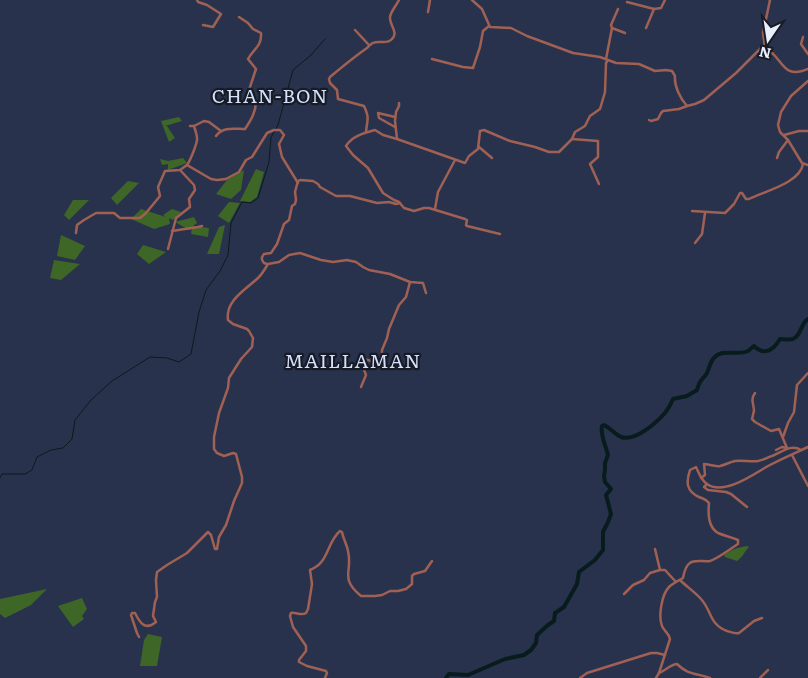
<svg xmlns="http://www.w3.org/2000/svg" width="808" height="678" font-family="Literata,serif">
<rect width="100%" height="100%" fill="#28324c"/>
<g fill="#3e6626">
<path d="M179 117 182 121 165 126H167L175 138 169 142 161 121Z"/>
<path d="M183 158 187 163 168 170V164L162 165 160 159 168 161Z"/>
<path d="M256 169 264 172 257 197 250 202 240 201Z"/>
<path d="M244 170 241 190 231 199 216 194 227 180Z"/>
<path d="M128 181 139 183 117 205 111 198Z"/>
<path d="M73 200H89L69 220 64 215Z"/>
<path d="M229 202 240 203 229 223 218 216Z"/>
<path d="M141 209 166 217 163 215 172 209 181 212 173 220 169 218 170 224 154 229 131 219Z"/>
<path d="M194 217 197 223 193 226 209 228 208 237 191 234 192 227 189 230 175 222Z"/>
<path d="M225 225 219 254H207L219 227Z"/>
<path d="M61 235 85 246 75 260 57 256Z"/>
<path d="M143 245 166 252 149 264 137 254Z"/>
<path d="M54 260 80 264 61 280 50 278Z"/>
<path d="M747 546 749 547C744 552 743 557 737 561L725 557 724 555C731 550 738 547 747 546Z"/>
<path d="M47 589 31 605 5 618 0 614V599Z"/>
<path d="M82 598 87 609 82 616 84 619 73 627 58 606Z"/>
<path d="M148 634 162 637 157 666H140L144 640Z"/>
</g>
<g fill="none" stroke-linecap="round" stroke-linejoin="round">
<path stroke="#081c1d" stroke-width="1" d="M0 478 2 474H25L32 470 37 457 51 450 63 448 72 439 75 420 91 400 112 381 150 357 167 358 179 362 191 354 199 312 206 290 220 271 228 255 231 223 242 202 251 203 258 198 269 162 271 137 278 125 293 70 311 55 325 39"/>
<path stroke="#081c1d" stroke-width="4" d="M446 678 449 674 468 675 505 659 524 655 531 650 536 643 537 635 548 625 554 621 555 613 564 607 577 584 579 572 595 560 603 550V532L608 522 611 514 606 495 611 489 605 482 604 476 605 470V463L608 455C606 446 600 435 602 426L604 425C610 428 615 434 621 437 635 442 656 423 665 413 668 409 671 404 673 399L687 396 697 390C700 378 702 381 707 373 709 369 710 362 714 358 722 348 738 356 748 351 751 349 752 347 754 346 765 357 774 349 780 339 784 339 789 340 793 339 802 335 800 324 808 319"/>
<g stroke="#a06154" stroke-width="2.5">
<path d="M197 0 198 2 207 5 221 14 213 27 203 25"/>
<path d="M472 0 482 9 490 27 511 28 527 36 573 53 600 57 616 63 639 64 655 71 666 70 672 71 675 76C674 86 680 98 687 106L695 104 704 100 736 73 761 48 765 47C784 59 782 80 808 69"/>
<path d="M627 2 654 9 661 8 665 0"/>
<path d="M428 12 430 0"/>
<path d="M612 28 625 33"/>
<path d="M646 28 654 9"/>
<path d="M355 30 369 45"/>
<path d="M803 37 801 44 808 54"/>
<path d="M765 47 763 33 770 0"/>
<path d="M432 59 463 67 473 68 480 47 483 31 489 26"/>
<path d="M606 59 612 28 611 25 618 9"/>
<path d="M808 81 791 96 781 112 778 125 780 132 788 140 802 163 808 165"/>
<path d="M649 120 651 121 658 119 661 113 663 111 679 109 687 106"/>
<path d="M190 126H194L204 121 209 122 221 131"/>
<path d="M194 126C195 130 197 134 197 138 198 142 190 161 187 165L211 179 217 180 226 179 239 172 246 160 252 157 267 133 274 130H280L284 135 279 144 282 157 298 183"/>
<path d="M395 127 379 118 378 113 395 117"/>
<path d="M366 132C367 120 370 119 364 106L338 99 337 90 330 83 329 79 330 77C342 67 354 57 367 48 368 47 372 43 373 43 379 40 387 45 392 39 399 32 389 25 390 17 391 11 396 6 399 0"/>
<path d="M784 135 799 131H808"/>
<path d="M216 136C223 126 235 129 245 129 251 120 256 112 256 101L251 98 248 93 256 69 248 59C253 49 262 47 261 33L253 29 248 23 239 17"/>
<path d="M397 139 395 121 396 112 399 106V103"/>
<path d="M572 139 598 141V157L590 164 599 184"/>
<path d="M479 147 492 158"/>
<path d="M777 158 779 152 788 140"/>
<path d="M435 209 438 192 455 160"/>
<path d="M692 211 725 213 734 204 740 193H742L746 199H749C765 191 800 183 803 164"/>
<path d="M172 231 198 227 202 226"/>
<path d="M76 233 77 225 84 220 96 213H114L120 218H140L146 213 160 196 158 187 165 171 180 170 187 165"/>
<path d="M500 234 467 226 466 225 467 220 465 219 429 208H424L414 211 404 208 399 202 394 200 383 193 368 168 353 155 346 146C352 136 364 133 375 130L383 135 397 139 465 163 469 156 478 149 480 131 484 130 510 141 535 147 549 152H559L572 139 575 132 585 126 590 116 600 109 605 92 606 63 608 60"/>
<path d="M695 243 702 234 705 213"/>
<path d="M168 249 176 218 190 207 189 199 195 190 194 185 180 170"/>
<path d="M267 264 264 263C261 259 261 258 264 254L271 253 277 244 284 224 289 220 292 206 295 204 296 200 295 192 298 181 300 180 313 181 318 184 320 187 336 196H350L377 203 389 202 396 204 400 203"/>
<path d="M361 387 366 375 361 362 363 359 376 362 382 356V350L387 338 389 329 399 305 406 297 410 282"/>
<path d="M755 393C750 400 754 404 754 411 753 414 753 416 752 419L755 422 771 431 779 429 787 448 782 447 776 450"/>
<path d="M783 437 788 423 794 412 797 385 808 373"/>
<path d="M792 455 808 486"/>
<path d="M701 478 705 475 704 464C709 464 714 467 720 466 725 465 730 462 735 461 742 460 751 462 758 461 762 460 766 459 769 457 780 454 790 443 801 450"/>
<path d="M707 484 704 487 708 490 726 492 731 494 747 507"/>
<path d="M655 549 660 570"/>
<path d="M680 580C687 587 695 592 701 599 712 611 709 624 727 631 731 632 734 634 739 633L754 621 762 618"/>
<path d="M624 594 633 585 644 580 650 573 660 570H665L676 582"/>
<path d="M139 637 137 633 131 615 132 613H135C140 623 145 631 156 622L153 616 155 602 157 597 156 580 157 572 167 565 187 553 208 532 211 535 215 549H217L219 537 226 525 234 501 242 483V477L236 454 233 453 224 456 217 453 214 449V437L219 413 228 388 229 378 241 359 252 347 253 338 249 331 247 329 233 324 228 320C225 300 247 289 259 277 262 274 265 269 268 264L279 262 289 255 300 253 321 260 333 262 347 260 356 262 363 267 369 270 390 274 410 282 423 283 426 293"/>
<path d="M659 673C665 671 671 664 677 664 688 675 696 673 710 678"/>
<path d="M325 678 327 673 326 671 307 666 299 662V660L306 651V646L293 627 290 616 291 613C296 612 301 616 306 613L308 609 312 584 310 570C330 562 326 543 340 531L342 532C343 538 347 545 348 551 353 572 339 578 361 596H375L382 595 390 591H398L406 589 412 584V576L414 574 425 571 432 561"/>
<path d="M580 678 587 673 651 653H657L665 655"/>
<path d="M656 678 659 673 670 639C669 633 664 631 662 626 658 616 662 594 669 587 673 583 678 581 683 578 684 573 685 566 690 563 694 559 704 562 710 561 717 559 732 548 738 544V540C731 537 725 536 718 533 708 527 708 514 709 503 706 499 704 499 699 497 686 491 686 482 690 470L696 467C699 473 701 480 707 484 724 496 754 474 768 466 781 459 795 453 808 447"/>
<path d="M760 678 768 670"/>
</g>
</g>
<g text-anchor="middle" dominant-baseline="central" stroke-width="4.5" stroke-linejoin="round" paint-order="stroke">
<g font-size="19" letter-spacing="1" fill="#d4dffa" stroke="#161b26">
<text x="270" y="95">CHAN-BON</text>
<text x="353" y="360">MAILLAMAN</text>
</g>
</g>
<g transform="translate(768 40) rotate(193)" stroke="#161b26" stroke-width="4" paint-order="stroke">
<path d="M0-4L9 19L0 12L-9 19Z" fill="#eaeffd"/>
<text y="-8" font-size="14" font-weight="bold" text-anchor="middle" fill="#eaeffd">N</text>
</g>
</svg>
